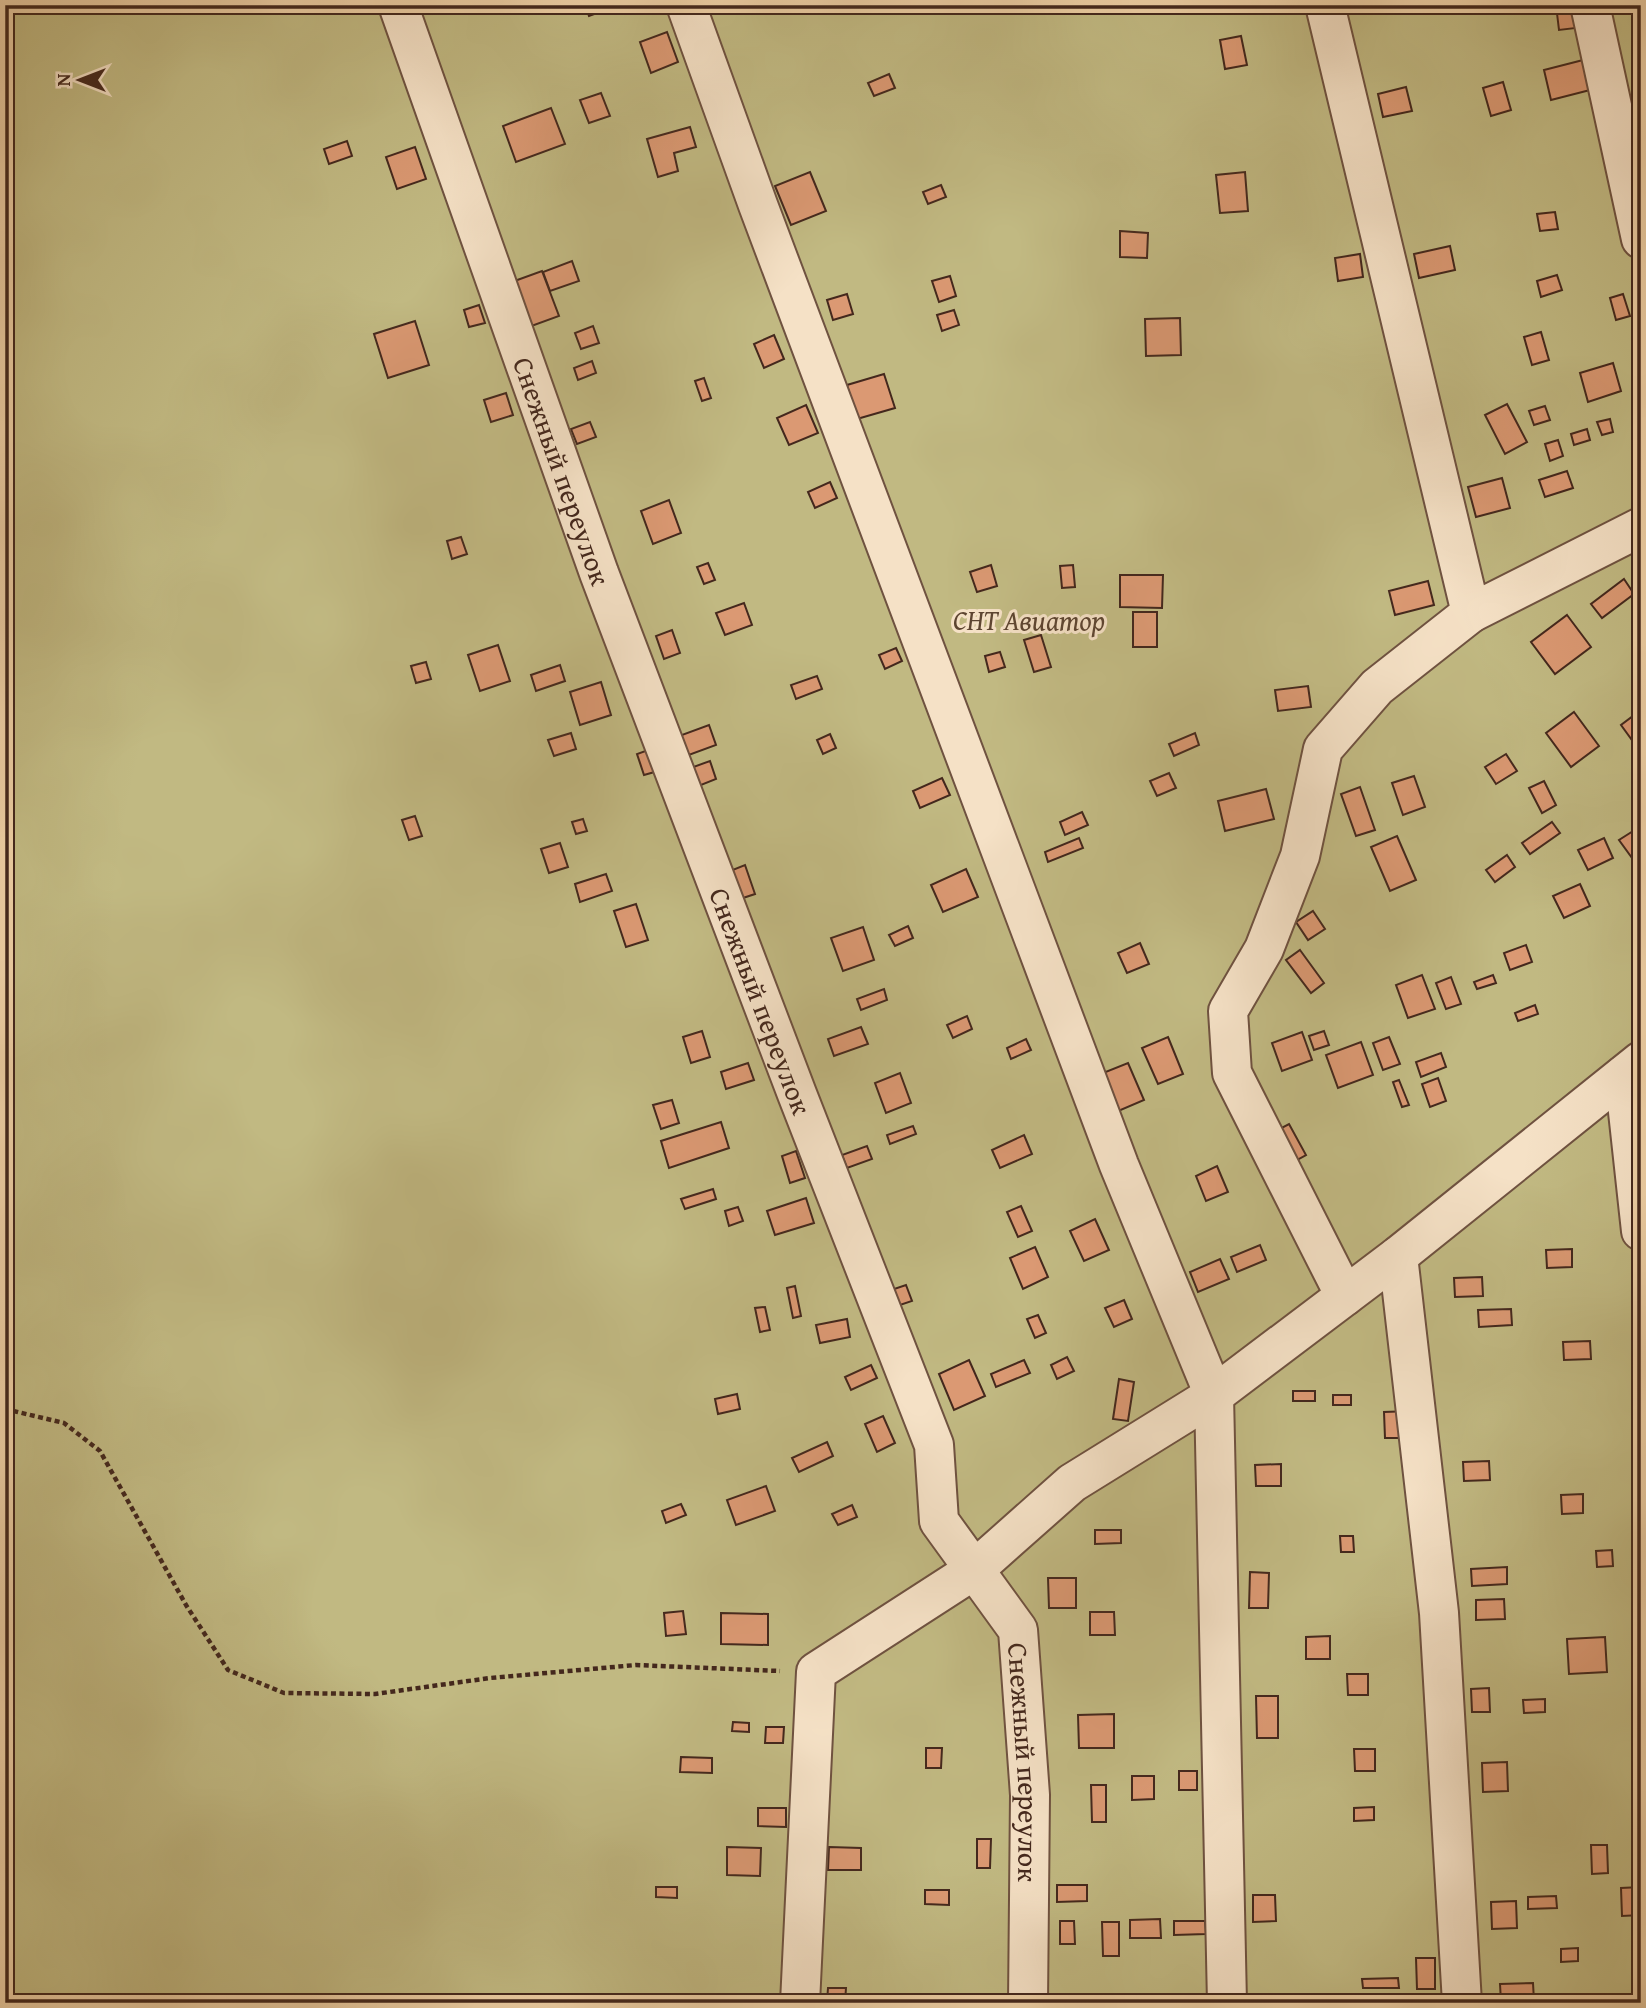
<svg xmlns="http://www.w3.org/2000/svg" width="1646" height="2008" font-family="'Gentium Book Plus',serif">
<rect width="100%" height="100%" fill="#efd1a7"/>
<filter id="stains"><feTurbulence type="fractalNoise" baseFrequency=".00286" numOctaves="4"/><feColorMatrix values="0 0 0 0 .2 0 0 0 0 .09 0 0 0 0 .02 0 0 0 .5 -.17"/></filter>
<radialGradient id="worn" r=".72"><stop offset=".6" stop-color="#630" stop-opacity="0"/><stop offset="1" stop-color="#630" stop-opacity=".3"/></radialGradient>
<rect fill="#c1b982" stroke="#827050" stroke-width="2" x="5" y="5" width="1636" height="1998"/>
<g fill="#db9973" stroke="#44281d" stroke-width="2">
<path d="M585 5H619L589 16Z"/>
<path d="M1556 5H1573L1576 28 1559 30Z"/>
<path d="M667 32 678 62 651 73 640 42Z"/>
<path d="M1241 36 1247 65 1225 69 1220 40Z"/>
<path d="M1641 52V84H1639L1634 53Z"/>
<path d="M1587 59 1594 89 1551 100 1544 70Z"/>
<path d="M889 74 895 88 874 96 868 83Z"/>
<path d="M1503 82 1511 110 1491 116 1483 88Z"/>
<path d="M1406 87 1412 111 1383 117 1378 94Z"/>
<path d="M601 93 610 116 589 123 580 100Z"/>
<path d="M551 108 565 144 516 162 503 126Z"/>
<path d="M690 127 696 147 674 153 678 171 658 177 647 139Z"/>
<path d="M347 141 352 156 329 164 324 149Z"/>
<path d="M415 147 426 179 397 189 386 157Z"/>
<path d="M810 172 826 211 791 225 775 186Z"/>
<path d="M1245 172 1248 211 1220 213 1216 175Z"/>
<path d="M941 185 946 197 928 204 923 192Z"/>
<path d="M1555 212 1558 229 1540 231 1537 214Z"/>
<path d="M1120 231 1148 233 1147 258 1120 257Z"/>
<path d="M1450 246 1455 270 1419 278 1414 254Z"/>
<path d="M1360 254 1363 277 1338 281 1335 258Z"/>
<path d="M572 261 579 281 550 291 543 272Z"/>
<path d="M542 271 559 316 526 328 509 283Z"/>
<path d="M1557 275 1562 290 1541 297 1537 281Z"/>
<path d="M950 276 956 296 939 302 932 281Z"/>
<path d="M847 294 853 314 833 320 827 300Z"/>
<path d="M1623 294 1630 316 1616 320 1610 298Z"/>
<path d="M479 305 485 323 469 327 464 310Z"/>
<path d="M954 310 959 325 942 331 937 315Z"/>
<path d="M1180 318 1181 355 1146 356 1145 319Z"/>
<path d="M415 321 429 365 388 378 374 334Z"/>
<path d="M593 326 599 343 581 349 575 333Z"/>
<path d="M1541 332 1549 360 1532 365 1524 337Z"/>
<path d="M774 335 784 359 764 368 754 344Z"/>
<path d="M592 361 596 373 578 380 574 368Z"/>
<path d="M1613 363 1621 391 1588 402 1580 373Z"/>
<path d="M884 374 895 408 857 419 847 385Z"/>
<path d="M704 378 711 398 702 401 695 381Z"/>
<path d="M506 393 513 415 491 422 484 400Z"/>
<path d="M1507 404 1527 442 1505 454 1485 415Z"/>
<path d="M806 405 818 433 789 445 777 418Z"/>
<path d="M1545 406 1550 420 1534 425 1529 411Z"/>
<path d="M1610 419 1613 432 1602 435 1597 422Z"/>
<path d="M590 422 596 437 577 444 571 429Z"/>
<path d="M1587 429 1590 440 1574 445 1571 434Z"/>
<path d="M1558 440 1563 456 1550 461 1545 444Z"/>
<path d="M1567 471 1573 488 1545 497 1539 480Z"/>
<path d="M1502 478 1510 508 1476 517 1468 487Z"/>
<path d="M830 482 837 498 815 508 808 492Z"/>
<path d="M669 500 681 533 653 544 641 511Z"/>
<path d="M461 537 467 554 452 559 447 541Z"/>
<path d="M708 563 715 580 704 584 697 567Z"/>
<path d="M991 565 997 586 977 592 970 572Z"/>
<path d="M1073 565 1075 587 1062 588 1060 566Z"/>
<path d="M1120 575H1163L1162 608 1120 607Z"/>
<path d="M1624 579 1634 594 1602 618 1591 604Z"/>
<path d="M1428 581 1434 605 1395 615 1389 591Z"/>
<path d="M744 603 752 625 725 635 716 613Z"/>
<rect x="1133" y="612" width="24" height="35"/>
<path d="M1567 615 1591 647 1555 674 1531 642Z"/>
<path d="M672 630 680 653 664 659 656 636Z"/>
<path d="M1041 635 1051 667 1034 672 1024 640Z"/>
<path d="M498 645 510 681 480 691 468 655Z"/>
<path d="M896 648 902 661 885 669 879 655Z"/>
<path d="M1000 652 1005 667 989 672 985 656Z"/>
<path d="M426 662 431 679 416 683 411 666Z"/>
<path d="M560 665 565 681 536 691 531 675Z"/>
<path d="M817 676 822 689 796 699 791 685Z"/>
<path d="M601 682 611 715 580 725 570 692Z"/>
<path d="M1308 686 1311 707 1278 711 1275 690Z"/>
<path d="M1574 712 1599 746 1571 767 1546 733Z"/>
<path d="M1633 716 1641 726V744L1637 747 1621 725Z"/>
<path d="M709 725 716 745 686 756 679 736Z"/>
<path d="M571 733 576 749 554 756 548 740Z"/>
<path d="M1195 733 1199 745 1174 756 1169 744Z"/>
<path d="M830 734 836 748 823 754 817 740Z"/>
<path d="M651 749 658 771 644 775 637 754Z"/>
<path d="M1506 754 1517 771 1496 784 1485 767Z"/>
<path d="M710 761 716 779 691 789 685 770Z"/>
<path d="M1169 773 1176 788 1157 796 1150 781Z"/>
<path d="M1414 776 1425 807 1403 815 1392 783Z"/>
<path d="M942 778 950 795 920 808 913 791Z"/>
<path d="M1544 781 1556 805 1542 813 1529 788Z"/>
<path d="M1360 787 1375 830 1356 836 1341 794Z"/>
<path d="M1266 789 1274 819 1225 831 1218 801Z"/>
<path d="M1082 812 1088 825 1065 835 1060 822Z"/>
<path d="M415 816 422 836 409 840 402 820Z"/>
<path d="M583 819 587 831 576 834 572 822Z"/>
<path d="M1552 822 1560 833 1530 854 1522 843Z"/>
<path d="M1641 826V868L1640 869 1619 840Z"/>
<path d="M1397 836 1416 880 1390 891 1371 847Z"/>
<path d="M1079 838 1083 848 1048 862 1045 852Z"/>
<path d="M1604 838 1613 858 1588 870 1578 850Z"/>
<path d="M560 843 568 867 549 873 541 849Z"/>
<path d="M1507 855 1515 867 1495 882 1486 870Z"/>
<path d="M745 865 755 894 740 899 730 871Z"/>
<path d="M966 869 978 897 943 912 931 885Z"/>
<path d="M606 874 612 891 580 902 575 884Z"/>
<path d="M1580 884 1590 906 1564 918 1553 896Z"/>
<path d="M636 904 648 940 626 947 614 911Z"/>
<path d="M1313 911 1325 929 1308 940 1296 922Z"/>
<path d="M908 926 913 938 895 946 889 935Z"/>
<path d="M863 927 874 960 843 971 831 938Z"/>
<path d="M1140 943 1149 964 1127 973 1118 953Z"/>
<path d="M1526 945 1532 962 1510 970 1504 953Z"/>
<path d="M1300 950 1324 983 1311 993 1286 960Z"/>
<path d="M1422 975 1435 1009 1408 1018 1396 985Z"/>
<path d="M1493 975 1496 983 1477 989 1474 982Z"/>
<path d="M1451 977 1461 1004 1446 1009 1436 983Z"/>
<path d="M884 989 887 1000 861 1010 857 999Z"/>
<path d="M1535 1005 1538 1014 1518 1021 1515 1013Z"/>
<path d="M967 1016 972 1029 953 1038 947 1025Z"/>
<path d="M861 1027 868 1044 834 1056 828 1039Z"/>
<path d="M702 1031 710 1057 691 1063 683 1037Z"/>
<path d="M1324 1031 1329 1045 1314 1050 1309 1036Z"/>
<path d="M1302 1032 1312 1060 1282 1071 1272 1043Z"/>
<path d="M1168 1037 1183 1074 1158 1084 1142 1048Z"/>
<path d="M1389 1037 1400 1064 1383 1070 1373 1043Z"/>
<path d="M1026 1039 1031 1050 1011 1059 1007 1048Z"/>
<path d="M1361 1042 1373 1075 1338 1088 1326 1055Z"/>
<path d="M1441 1053 1446 1067 1421 1077 1416 1062Z"/>
<path d="M748 1063 754 1080 726 1089 721 1072Z"/>
<path d="M1128 1063 1144 1100 1109 1115 1093 1077Z"/>
<path d="M900 1073 911 1103 886 1113 875 1083Z"/>
<path d="M1438 1078 1446 1101 1430 1107 1422 1084Z"/>
<path d="M1399 1080 1409 1105 1402 1107 1393 1082Z"/>
<path d="M672 1100 679 1123 661 1129 653 1105Z"/>
<path d="M721 1122 729 1148 669 1168 661 1141Z"/>
<path d="M1289 1124 1306 1155 1288 1165 1270 1134Z"/>
<path d="M913 1126 916 1134 890 1144 887 1135Z"/>
<path d="M1024 1135 1032 1154 1000 1168 992 1150Z"/>
<path d="M867 1146 872 1159 847 1168 842 1155Z"/>
<path d="M796 1151 805 1178 790 1183 782 1156Z"/>
<path d="M1217 1166 1228 1192 1206 1201 1196 1176Z"/>
<path d="M713 1189 716 1199 685 1209 681 1199Z"/>
<path d="M806 1198 814 1223 775 1235 767 1211Z"/>
<path d="M1021 1206 1032 1231 1018 1237 1007 1212Z"/>
<path d="M738 1207 743 1221 729 1226 725 1211Z"/>
<path d="M1095 1219 1109 1250 1084 1261 1070 1231Z"/>
<path d="M1260 1245 1266 1260 1237 1272 1231 1257Z"/>
<path d="M1035 1247 1048 1277 1023 1289 1010 1258Z"/>
<path d="M1572 1249V1267L1547 1268 1546 1250Z"/>
<path d="M1220 1259 1229 1279 1198 1292 1190 1272Z"/>
<path d="M1482 1277 1483 1296 1455 1297 1454 1278Z"/>
<path d="M906 1285 912 1301 891 1308 885 1292Z"/>
<path d="M795 1286 801 1316 793 1318 787 1288Z"/>
<path d="M1124 1300 1132 1319 1114 1327 1105 1308Z"/>
<path d="M765 1307 770 1330 760 1332 755 1308Z"/>
<path d="M1511 1309 1512 1325 1479 1327 1478 1310Z"/>
<path d="M1038 1315 1046 1333 1035 1338 1027 1319Z"/>
<path d="M847 1319 850 1337 820 1343 816 1325Z"/>
<path d="M1590 1341 1591 1359 1564 1360 1563 1342Z"/>
<path d="M1067 1357 1074 1371 1057 1379 1051 1365Z"/>
<path d="M969 1360 985 1396 954 1410 939 1374Z"/>
<path d="M1024 1360 1030 1373 996 1387 991 1374Z"/>
<path d="M871 1365 877 1378 851 1390 845 1377Z"/>
<path d="M1119 1379 1134 1382 1128 1421 1113 1419Z"/>
<rect x="1293" y="1391" width="22" height="10"/>
<path d="M737 1394 740 1409 718 1414 715 1399Z"/>
<rect x="1333" y="1395" width="18" height="10"/>
<path d="M1411 1411V1438H1385L1384 1412Z"/>
<path d="M883 1416 895 1443 877 1452 865 1424Z"/>
<path d="M827 1442 833 1456 799 1472 792 1458Z"/>
<path d="M1489 1461 1490 1480 1464 1481 1463 1462Z"/>
<path d="M1281 1464V1486H1256L1255 1465Z"/>
<path d="M766 1486 775 1511 736 1525 727 1500Z"/>
<path d="M1583 1494V1513L1562 1514 1561 1495Z"/>
<path d="M681 1504 686 1515 666 1523 662 1511Z"/>
<path d="M852 1505 857 1517 838 1525 832 1514Z"/>
<path d="M1095 1530H1121V1543L1095 1544Z"/>
<path d="M1340 1536H1353L1354 1552H1341Z"/>
<path d="M1612 1550 1613 1566 1597 1567 1596 1551Z"/>
<path d="M1507 1567V1584L1472 1586 1471 1569Z"/>
<path d="M1250 1572 1269 1573 1268 1608H1249Z"/>
<path d="M1048 1578H1076V1608H1049Z"/>
<path d="M1504 1599 1505 1619 1476 1620V1600Z"/>
<path d="M683 1611 686 1634 666 1636 664 1613Z"/>
<path d="M1090 1612H1114L1115 1635H1090Z"/>
<path d="M721 1613 768 1614V1645L721 1644Z"/>
<path d="M1330 1636V1659H1306V1637Z"/>
<path d="M1605 1637 1607 1672 1569 1674 1567 1639Z"/>
<path d="M1347 1674H1368V1695H1348Z"/>
<path d="M1489 1688 1490 1712H1472L1471 1689Z"/>
<path d="M1641 1689V1723H1634L1633 1690Z"/>
<path d="M1256 1696H1278V1738H1257Z"/>
<path d="M1545 1699V1712L1524 1713 1523 1700Z"/>
<path d="M1114 1714V1748H1079L1078 1715Z"/>
<path d="M733 1722 749 1723V1732L732 1731Z"/>
<path d="M766 1727H784L783 1743H765Z"/>
<path d="M926 1748H942L941 1768H926Z"/>
<path d="M1354 1749H1375V1771H1355Z"/>
<path d="M681 1757 712 1758V1773L680 1772Z"/>
<path d="M1507 1762 1508 1791 1483 1792 1482 1763Z"/>
<rect x="1179" y="1771" width="18" height="19"/>
<path d="M1132 1776H1154V1799L1132 1800Z"/>
<path d="M1091 1785H1106V1822H1092Z"/>
<path d="M1374 1807V1820L1354 1821V1808Z"/>
<path d="M758 1808H786V1827L758 1826Z"/>
<path d="M977 1839H991L990 1868H977Z"/>
<path d="M1591 1845H1607L1608 1873 1592 1874Z"/>
<path d="M727 1847 761 1848 760 1876 727 1875Z"/>
<path d="M829 1847 861 1848V1870H828Z"/>
<path d="M1057 1885H1087V1901L1057 1902Z"/>
<path d="M656 1887H677V1898L656 1897Z"/>
<path d="M1641 1887V1915L1622 1916 1621 1888Z"/>
<path d="M925 1890H949V1905L925 1904Z"/>
<path d="M1253 1895H1275L1276 1921 1253 1922Z"/>
<path d="M1556 1896 1557 1908 1528 1909V1897Z"/>
<path d="M1516 1901 1517 1928 1492 1929 1491 1902Z"/>
<path d="M1160 1919 1161 1938H1130V1920Z"/>
<path d="M1060 1921H1074L1075 1944H1060Z"/>
<path d="M1174 1921H1205L1206 1934 1174 1935Z"/>
<path d="M1102 1922H1119V1956H1103Z"/>
<path d="M1578 1948V1961L1561 1962V1949Z"/>
<path d="M1416 1958H1435V1989H1417Z"/>
<path d="M1398 1978 1399 1988H1363L1362 1979Z"/>
<path d="M1533 1983 1534 2001 1501 2002 1500 1984Z"/>
<path d="M828 1988H846L845 2002H827Z"/>
<rect x="676" y="1996" width="16" height="7"/>
</g>
<g fill="none" stroke-linecap="round" stroke-linejoin="round">
<g stroke="#6f5240" stroke-width="42">
<g id="minor">
<path id="s1" d="M398 5 599 573 797 1094 934 1445 939 1521 1018 1630 1030 1795 1028 2003"/>
<path d="M686 5 758 205 1119 1165 1214 1395 1227 2003"/>
<path d="M1325 5 1471 613 1377 687 1323 749 1300 856 1264 949 1228 1011 1232 1073 1345 1296"/>
<path d="M1590 5 1641 239"/>
<path d="M1471 613 1641 527"/>
<path d="M1624 1075 1641 1231"/>
<path d="M1398 1256 1439 1613 1462 2003"/>
<path d="M800 2003 816 1672 974 1570 1072 1483 1214 1395 1398 1256 1641 1061"/>
</g>
</g>
<path stroke="#44281d" stroke-width="4.5" stroke-dasharray="5 3.5" stroke-linecap="butt" d="M5 1409 64 1423 100 1451 186 1605 228 1670 284 1693 375 1694 490 1678 636 1665 780 1671"/>
<use href="#minor" stroke="#f5e1c6" stroke-width="38"/>
</g>
<g text-anchor="middle" dominant-baseline="central" stroke-width="6" stroke-linejoin="round" paint-order="stroke">
<g font-size="28" fill="#44281d" stroke="#f5e1c6">
<text stroke="none"><textPath href="#s1" startOffset="494">Снежный переулок</textPath></text>
<text stroke="none"><textPath href="#s1" startOffset="1060">Снежный переулок</textPath></text>
<text stroke="none"><textPath href="#s1" startOffset="1880">Снежный переулок</textPath></text>
</g>
<g font-size="28" font-style="italic" fill="#5d4531" stroke="#f5e1c6">
<text x="1029" y="619">СНТ Авиатор</text>
</g>
</g>
<rect width="1646" height="2008" fill="none" stroke="#efd1a7" stroke-width="28"/>
<rect x="7" y="7" width="1632" height="1994" fill="none" stroke="#44281d" stroke-width="3.5"/>
<rect x="14" y="14" width="1618" height="1980" fill="none" stroke="#44281d" stroke-width="2"/>
<g transform="translate(80 80) rotate(270)" stroke="#f5e1c6" stroke-width="5" paint-order="stroke">
<path d="M0-5L12 26L0 18L-12 26Z" fill="#44281d"/>
<text y="-10" font-size="19" font-weight="bold" text-anchor="middle" fill="#44281d">N</text>
</g>
<rect width="100%" height="100%" filter="url(#stains)"/>
<rect width="100%" height="100%" fill="url(#worn)"/>
</svg>
